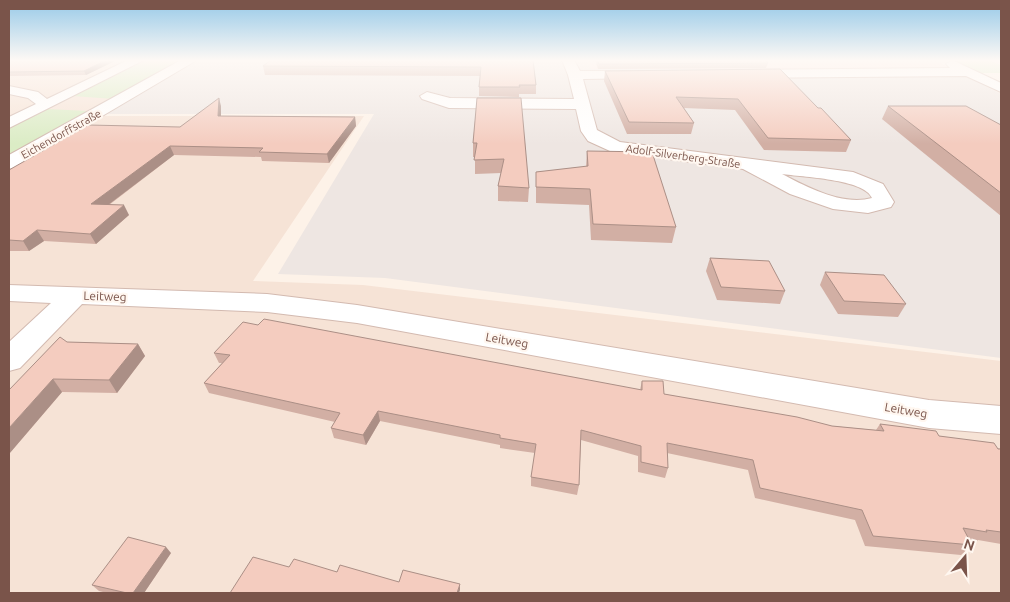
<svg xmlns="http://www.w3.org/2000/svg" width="1010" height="602" font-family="Ubuntu,sans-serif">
<rect width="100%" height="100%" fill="#fdf2e8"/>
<path fill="#f6e3d6" d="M9 60H192L93 116H364L253 281 363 285 1001 361V593H9Z"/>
<path fill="#fee1dc" d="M587 60H934L952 69H591Z"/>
<path fill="#eee6e2" d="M194 60H587L591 69H952L1001 94V358L385 278 278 274 374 114H95Z"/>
<g fill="#dbecc5">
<path d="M146 60H185L114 99 72 96Z"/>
<path d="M952 60H989L1001 65V73H979Z"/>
<path d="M47 109 88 111 9 155V128Z"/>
</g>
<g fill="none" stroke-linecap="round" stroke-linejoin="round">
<g stroke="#d3bab0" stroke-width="2">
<g id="street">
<path d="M128 60H144L9 128V117L36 104 28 98 9 94V86L38 92 47 99Z"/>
<path d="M181 60H197L16 167 9 169V155Z"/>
<path d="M562 60H574L580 71H646L648 74 641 78 583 79 597 130 620 142 853 172 883 184 894 202 891 207 868 213 833 209 790 194 743 169 610 151 588 141 581 131 576 109 449 108 422 99 420 96 427 92 450 98 574 99 568 75ZM782 174C801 177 865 179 872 198 842 206 807 187 782 174Z"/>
<path d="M952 60 1001 83V92L966 76 746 78 739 74 746 70 950 68 946 64Z"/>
<path d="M9 285 267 294 357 305 929 400 1001 406V434L929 428 357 323 267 312 82 304 20 368 9 371V342L51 303 9 301Z"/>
</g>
</g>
<use href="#street" fill="#fff" fill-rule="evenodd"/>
</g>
<g fill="#d2afa4">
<path d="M9 60H117L86 75 9 76Z"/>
<path d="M533 60 536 85V94H519V97L479 96V87L480 76 265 75 263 66Z"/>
<path d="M595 60H765L768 63 766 68 598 69Z"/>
<path d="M605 71 818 108 851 140 846 152 764 150 735 110 684 108 694 123 691 134H627L604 81Z"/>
<path d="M477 98 529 188 528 202 498 201V186L501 173 475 174V157H473V143Z"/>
<path d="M221 106V116L355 117 356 126 329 163 262 161 261 157 174 155 109 205 129 215 96 244 44 241 29 251H9V170L180 127Z"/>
<path d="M888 106 1001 125V216L882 119Z"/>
<path d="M587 151 676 227 672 243 591 240 589 205 536 203V172L586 167Z"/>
<path d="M710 258 785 291 780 304 717 300 706 271Z"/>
<path d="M825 272 906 304 898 317 838 314 820 285Z"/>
<path d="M67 342 138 344 145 356 117 393 62 392 9 454Z"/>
<path d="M214 353 640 390 642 381 664 394 832 426 876 430 880 424 939 436 1001 449V544L978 540 977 541 969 540 972 545 961 555 865 546 855 520 755 498 748 470 667 453 668 468 665 478 638 472V456L581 440 579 485 577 495 531 486V477L535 453 500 448V445L380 421 366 445 334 438 331 428 335 422 209 393 204 383 222 363H219Z"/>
<path d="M171 553 144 593H107L99 591 92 585Z"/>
</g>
<g fill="#ab8f86">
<path d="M106 60H117L86 75 84 71Z"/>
<path d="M219 98 221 106V124L218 116Z"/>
<path d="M355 117 356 126 329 163 327 154Z"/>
<path d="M170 146 174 155 96 214 91 204Z"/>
<path d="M124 205 129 215 96 244 90 234Z"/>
<path d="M37 230 44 241 29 251 23 241Z"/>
<path d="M138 344 145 356 117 393 109 380Z"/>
<path d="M53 379 62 392 9 454V428Z"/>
<path d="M378 411 380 421 366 445 363 435Z"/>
<path d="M166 547 171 553 144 593H133Z"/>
<path d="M460 584V590L459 593H457Z"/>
</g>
<g fill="#f4ccbf" stroke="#ab8f86">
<path d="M9 60H106L84 71 9 72Z"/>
<path d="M271 60H533L536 85H519L520 87H479L481 67 263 66Z"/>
<path d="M597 60H765L768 63 599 64Z"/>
<path d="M780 69 818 108H821L851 140 768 138 738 99 676 97 694 123 629 122 605 71Z"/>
<path d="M219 98 218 116 355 117 327 154 259 152 263 148 170 146 91 204 124 205 90 234 37 230 23 241 9 240V170L88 125 180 127Z"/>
<path d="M477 98H521L529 188 498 186 504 159 474 160 477 143H473Z"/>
<path d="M888 106H966L1001 125V193Z"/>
<path d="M587 151 652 152 676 227 593 224 590 189 536 187V172L588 166Z"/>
<path d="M710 258 769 261 785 291 721 287Z"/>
<path d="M825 272 884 275 906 304 844 301Z"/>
<path d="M264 319 642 390V381H663L664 394 797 417 832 426 884 431 880 424 936 431 939 436 994 443 998 449H1001V532L986 530 987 532 963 528 972 545 873 536 862 510 760 488 753 460 667 443 668 468 641 462V446L581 430 579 485 531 477 536 444 500 438V435L378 411 363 435 331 428 340 413 204 383 230 355 214 353 243 322 258 325Z"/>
<path d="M60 337 67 342 138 344 109 380 53 379 9 428V390Z"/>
<path d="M128 537 166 547 133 593H127L92 585Z"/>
<path d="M253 557 289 567 294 559 337 572 340 565 399 582 403 570 460 584 457 593H230Z"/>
</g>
<linearGradient id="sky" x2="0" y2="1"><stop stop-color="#96c9e8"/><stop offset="0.42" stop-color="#fef9f5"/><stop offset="1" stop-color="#fef9f5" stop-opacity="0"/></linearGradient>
<rect width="1010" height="144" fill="url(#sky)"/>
<g text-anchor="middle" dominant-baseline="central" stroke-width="4.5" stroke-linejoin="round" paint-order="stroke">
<g font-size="11" fill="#7a544a" stroke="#fff7f0">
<text transform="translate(61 134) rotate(-29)">Eichendorffstraße</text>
<text transform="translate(683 156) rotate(8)">Adolf-Silverberg-Straße</text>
</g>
<g font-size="12" fill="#7a544a" stroke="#fff7f0">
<text transform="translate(105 296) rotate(2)">Leitweg</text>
<text transform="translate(507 340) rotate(10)">Leitweg</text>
<text transform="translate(906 410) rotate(10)">Leitweg</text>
</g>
</g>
<rect width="1010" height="602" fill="none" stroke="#7a544a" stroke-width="20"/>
<g transform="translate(965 557) rotate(19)" stroke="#fff7f0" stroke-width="4" paint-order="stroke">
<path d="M0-4L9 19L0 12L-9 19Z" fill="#7a544a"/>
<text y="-8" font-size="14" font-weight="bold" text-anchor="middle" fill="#7a544a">N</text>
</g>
</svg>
